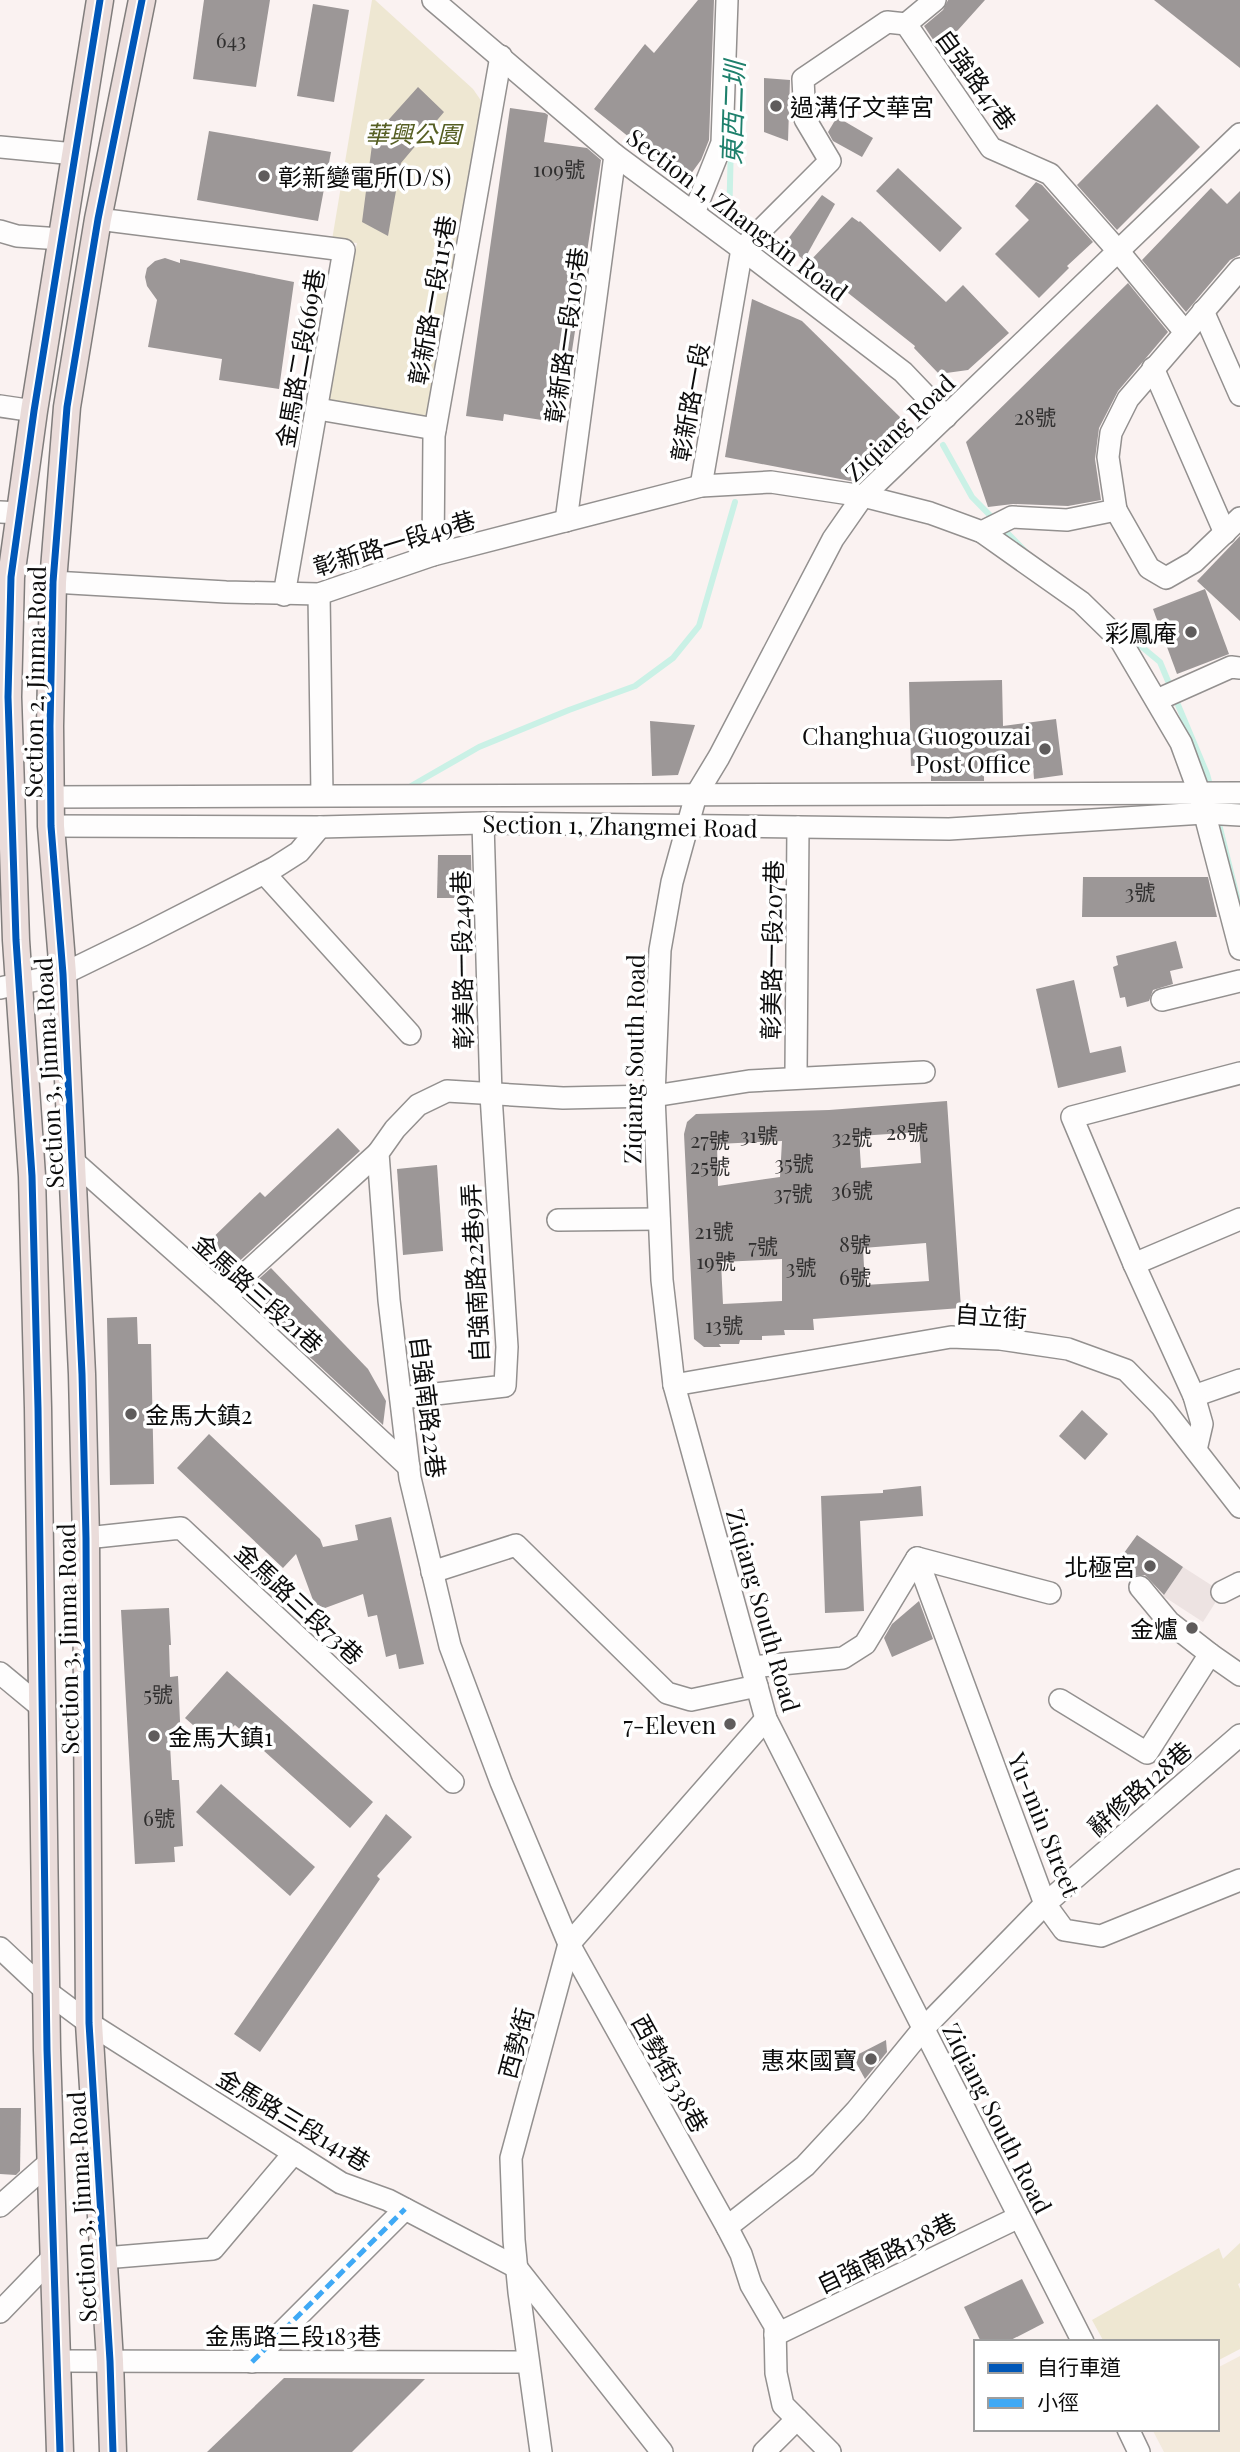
<svg xmlns="http://www.w3.org/2000/svg" width="1240" height="2452" font-family="'Playfair Display','Noto Sans TC',serif">
<rect width="100%" height="100%" fill="#faf2f1"/>
<g fill="#eee7d2">
<path d="M372 0H375L473 89 482 102 427 419 323 402 357 243 332 240Z"/>
<path d="M1240 2243V2283L1238 2284 1240 2289V2349L1217 2361V2342H1104L1092 2320 1219 2248 1223 2259Z"/>
</g>
<path fill="#f3eadc" d="M1240 2356V2452H1164L1152 2429H1217V2368Z"/>
<path fill="#ede3e2" d="M1183 1567 1222 1592 1203 1622 1163 1596Z"/>
<g fill="none" stroke-linecap="round" stroke-linejoin="round">
<g stroke="#caf1e6" stroke-width="6">
<path d="M729 225 731 142"/>
<path d="M943 445 972 497 1025 551"/>
<path d="M1125 633 1160 662 1207 774 1211 789"/>
<path d="M411 786 479 747 569 710 635 686 673 658 699 626 735 502"/>
<path d="M1217 816 1238 901"/>
</g>
</g>
<g fill="#9c9797" fill-rule="evenodd">
<path d="M204 0H270L256 87 193 79Z"/>
<path d="M698 0H714L709 140 701 160 685 182 594 109 645 44 654 53Z"/>
<path d="M948 0H985L940 50 924 26 943 10Z"/>
<path d="M1154 0H1240V68Z"/>
<path d="M313 4 349 10 334 102 297 96Z"/>
<path d="M764 78 790 80 788 141 764 132Z"/>
<path d="M418 87 444 112 401 163 388 236 362 222 373 137Z"/>
<path d="M1157 104 1200 147 1117 230 1077 185Z"/>
<path d="M510 108 545 113 548 115 544 142 587 148 601 160 561 423 504 414 503 421 466 416Z"/>
<path d="M837 117 873 138 862 157 833 141 828 132Z"/>
<path d="M209 131 331 152 318 221 197 200Z"/>
<path d="M898 168 962 228 940 252 876 191Z"/>
<path d="M1036 182 1042 185 1093 242 1067 266 1069 268 1039 298 995 254 1029 220 1015 206Z"/>
<path d="M1211 188 1227 204 1240 191V255L1230 260 1186 312 1142 260Z"/>
<path d="M822 195 835 204 804 260 784 244Z"/>
<path d="M852 217 859 222 860 221 946 302 963 285 1009 333 968 370 939 374 914 348 915 346 809 262Z"/>
<path d="M165 258 180 263V259L294 282 279 389 219 380 222 359 148 347 157 300 147 286 145 277 147 268 155 261Z"/>
<path d="M1128 283 1168 332 1118 391 1099 428 1095 459 1101 500 1068 506 1013 504 988 507 966 442Z"/>
<path d="M752 299 802 321 902 419 856 482 725 457Z"/>
<path d="M1240 536V621L1197 581Z"/>
<path d="M1205 589 1229 654 1177 674 1153 609Z"/>
<path d="M1002 680 1003 726 1056 719 1063 775 1034 779 1033 765 984 766V781H931V766H911L909 682Z"/>
<path d="M650 721 695 725 678 775 652 776Z"/>
<path d="M438 855H471L472 898H437Z"/>
<path d="M1083 877H1208L1217 917H1082Z"/>
<path d="M1176 941 1183 968 1170 971 1173 984 1153 990 1149 1001 1127 1007 1125 997 1120 998 1113 967 1118 965 1116 956Z"/>
<path d="M1074 980 1090 1053 1121 1046 1126 1072 1058 1088 1036 989Z"/>
<path d="M947 1101 961 1308 813 1319 814 1330H784L785 1335 762 1336V1340H740L739 1344H719L721 1347H704L694 1339 684 1134 687 1122 696 1114 829 1110ZM919 1132 921 1163 861 1168 859 1136ZM782 1141 780 1177 718 1186 717 1144ZM926 1243 929 1281 865 1285 863 1248ZM782 1259V1301L723 1304 721 1262Z"/>
<path d="M338 1128 360 1151 223 1276 197 1253 260 1192 265 1197Z"/>
<path d="M437 1165 443 1251 403 1255 397 1169Z"/>
<path d="M271 1268 368 1369 386 1401 383 1425 242 1294Z"/>
<path d="M137 1317 138 1344H151L154 1484 110 1485 107 1318Z"/>
<path d="M1082 1410 1108 1434 1085 1460 1059 1436Z"/>
<path d="M209 1434 320 1539 323 1547 358 1540 355 1525 391 1517 424 1664 399 1669 396 1654 386 1657 377 1615 368 1617 363 1594 317 1611 296 1554 283 1568 177 1468Z"/>
<path d="M921 1486 923 1516 860 1521 864 1611 825 1613 821 1496 883 1493V1490Z"/>
<path d="M1137 1535 1183 1567 1164 1595 1145 1575 1133 1576 1116 1564Z"/>
<path d="M919 1601 933 1639 892 1657 884 1638 892 1624Z"/>
<path d="M169 1608 171 1645H169L170 1677 178 1676 181 1744 170 1745 172 1780H179L183 1846 174 1847 175 1862 135 1864 121 1610Z"/>
<path d="M227 1671 373 1802 350 1828 235 1725 222 1737 209 1739 185 1718Z"/>
<path d="M221 1784 315 1867 290 1896 196 1812Z"/>
<path d="M386 1814 412 1837 377 1876 380 1879 260 2052 234 2034Z"/>
<path d="M886 2040 887 2052 865 2079 853 2057Z"/>
<path d="M0 2108H21L20 2171 16 2175 0 2174Z"/>
<path d="M1022 2279 1044 2323 1007 2342H981L964 2307Z"/>
<path d="M284 2378 425 2379 352 2452H207Z"/>
</g>
<g fill="none" stroke-linecap="round" stroke-linejoin="round">
<g stroke="#93908f" stroke-width="24">
<g id="minor">
<path d="M433 0 615 155 742 249 903 372 946 417"/>
<path d="M906 24 935 0"/>
<path d="M0 147 75 154"/>
<path d="M694 213 722 143 727 0"/>
<path d="M98 219 344 250 284 595"/>
<path d="M0 231 17 236 61 239"/>
<path d="M1203 311 1240 395"/>
<path d="M1153 368 1225 533"/>
<path d="M0 406 34 411"/>
<path d="M318 409 435 429"/>
<path d="M701 486 742 249 830 161 805 119 803 79 887 22 906 24 991 148 1050 174 1119 252 1185 332"/>
<path d="M1116 510 1149 568 1166 578 1194 562 1240 518"/>
<path d="M0 512 20 513"/>
<path d="M566 521 615 155"/>
<path d="M982 532 1012 517 1067 520 1116 510 1108 457 1111 433 1128 399 1240 269"/>
<path d="M433 555 434 436 501 56"/>
<path d="M53 582 226 592 319 594 433 555 701 486 771 482 863 496 930 513 982 532 1081 602 1121 641 1181 743 1199 792 1240 949"/>
<path d="M319 594 322 795"/>
<path d="M1157 700 1231 667 1240 668"/>
<path d="M51 797 1240 793"/>
<path d="M51 826 320 827 483 823 949 829 1204 813 1240 815"/>
<path d="M264 873 410 1034"/>
<path d="M0 988 63 974 143 935 274 868 299 852 320 827"/>
<path d="M1162 1000 1240 981"/>
<path d="M796 1073 798 827"/>
<path d="M72 1160 223 1294 409 1467"/>
<path d="M558 1220 659 1219"/>
<path d="M1134 1264 1240 1219"/>
<path d="M223 1294 378 1153"/>
<path d="M674 1385 951 1337 1000 1339 1068 1349 1126 1370 1162 1407 1240 1507"/>
<path d="M1194 1396 1240 1380"/>
<path d="M401 1398 505 1386 507 1347 491 1095 483 823"/>
<path d="M1196 1450 1202 1424 1194 1396 1134 1264 1072 1117 1240 1073"/>
<path d="M86 1538 181 1528 453 1782"/>
<path d="M917 1558 1045 1904 1064 1930 1101 1936 1240 1880"/>
<path d="M432 1572 516 1545 667 1693 691 1700 757 1686"/>
<path d="M1140 1587 1169 1622 1210 1654"/>
<path d="M1222 1592 1240 1583"/>
<path d="M752 1667 843 1658 865 1644 917 1558 1050 1593"/>
<path d="M0 1673 41 1707"/>
<path d="M1060 1700 1147 1753 1210 1654 1240 1675"/>
<path d="M0 1948 46 1991 89 2023 341 2183 388 2200 516 2267 662 2452"/>
<path d="M0 2206 50 2162"/>
<path d="M727 2227 805 2166 856 2111 923 2029 1045 1904 1240 1735"/>
<path d="M104 2258 213 2249 294 2153"/>
<path d="M0 2312 54 2256"/>
<path d="M775 2335 1019 2217"/>
<path d="M1083 2342 766 1719 674 1385 662 1280 654 1096 660 950 672 882 696 795 719 757 833 539 863 496 1240 134"/>
<path d="M58 2361 528 2362"/>
<path d="M252 2362 405 2209"/>
<path d="M1128 2429 1139 2452"/>
<path d="M541 2452 519 2292 514 2240 511 2158 569 1944 766 1719"/>
<path d="M764 2452 797 2419"/>
<path d="M830 2452 783 2405 776 2373 775 2326 751 2285 741 2254 727 2227 569 1944 501 1782 450 1646 410 1478 389 1300 378 1153 395 1129 418 1105 447 1091 563 1098 654 1096 749 1081 924 1072"/>
</g>
</g>
<g stroke="#807d7c" stroke-width="29">
<g id="major">
<path d="M60 2452 47 2050 38 1408 32 1176 16 940 8 697 11 577 34 411 100 0"/>
<path d="M113 2452 110 2361 89 2023 86 1538 82 1374 63 974 51 826 50 726 53 582 67 407 98 219 142 0"/>
</g>
</g>
<use href="#minor" stroke="#fefdfd" stroke-width="21"/>
<use href="#major" stroke="#eadcda" stroke-width="26"/>
<path stroke="#3fa9f5" stroke-width="5" stroke-dasharray="10 5" stroke-linecap="butt" d="M252 2362 405 2209"/>
<g stroke="#fff" stroke-width="11">
<g id="cycleway">
<path d="M60 2452 47 2050 38 1408 32 1176 16 940 8 697 11 577 34 411 100 0"/>
<path d="M113 2452 110 2361 89 2023 86 1538 82 1374 63 974 51 826 50 726 53 582 67 407 98 219 142 0"/>
</g>
</g>
<use href="#cycleway" stroke="#0057b8" stroke-width="7"/>
</g>
<g fill="#5f5c5c" stroke="#fff" stroke-width="2.5">
<circle cx="776" cy="106" r="7"/>
<circle cx="264" cy="176" r="7"/>
<circle cx="1191" cy="632" r="7"/>
<circle cx="1045" cy="749" r="7"/>
<circle cx="131" cy="1414" r="7"/>
<circle cx="1150" cy="1566" r="7"/>
<circle cx="1192" cy="1628" r="7"/>
<circle cx="730" cy="1724" r="7"/>
<circle cx="154" cy="1736" r="7"/>
<circle cx="871" cy="2059" r="7"/>
</g>
<g text-anchor="middle" dominant-baseline="central" stroke-width="7" stroke-linejoin="round" paint-order="stroke">
<g font-size="21" fill="#302f2f">
<text x="231" y="39">643</text>
<text x="559" y="168">109號</text>
<text x="1035" y="416">28號</text>
<text x="1140" y="891">3號</text>
<text x="907" y="1131">28號</text>
<text x="759" y="1134">31號</text>
<text x="852" y="1136">32號</text>
<text x="710" y="1139">27號</text>
<text x="794" y="1162">35號</text>
<text x="710" y="1165">25號</text>
<text x="852" y="1189">36號</text>
<text x="793" y="1192">37號</text>
<text x="714" y="1230">21號</text>
<text x="855" y="1243">8號</text>
<text x="763" y="1245">7號</text>
<text x="716" y="1260">19號</text>
<text x="801" y="1266">3號</text>
<text x="855" y="1276">6號</text>
<text x="724" y="1324">13號</text>
<text x="158" y="1693">5號</text>
<text x="159" y="1817">6號</text>
</g>
<g font-size="24" fill="#0c0c0c" stroke="#fff">
<text transform="translate(977 79) rotate(54)">自強路47巷</text>
<text transform="translate(738 214) rotate(37)">Section 1, Zhangxin Road</text>
<text transform="translate(431 300) rotate(-80)">彰新路一段115巷</text>
<text transform="translate(565 335) rotate(-82)">彰新路一段105巷</text>
<text transform="translate(299 358) rotate(-80)">金馬路二段669巷</text>
<text transform="translate(689 402) rotate(-80)">彰新路一段</text>
<text transform="translate(899 427) rotate(-44)">Ziqiang Road</text>
<text transform="translate(394 542) rotate(-17)">彰新路一段49巷</text>
<text transform="translate(34 682) rotate(-89)">Section 2, Jinma Road</text>
<text transform="translate(620 825) rotate(1)">Section 1, Zhangmei Road</text>
<text transform="translate(771 950) rotate(-89)">彰美路一段207巷</text>
<text transform="translate(461 960) rotate(-91)">彰美路一段249巷</text>
<text transform="translate(633 1059) rotate(-89)">Ziqiang South Road</text>
<text transform="translate(48 1073) rotate(-93)">Section 3, Jinma Road</text>
<text transform="translate(474 1273) rotate(-93)">自強南路22巷9弄</text>
<text transform="translate(259 1293) rotate(42)">金馬路三段21巷</text>
<text transform="translate(991 1315) rotate(4)">自立街</text>
<text transform="translate(429 1407) rotate(83)">自強南路22巷</text>
<text transform="translate(300 1603) rotate(43)">金馬路三段73巷</text>
<text transform="translate(764 1610) rotate(74)">Ziqiang South Road</text>
<text transform="translate(67 1639) rotate(-91)">Section 3, Jinma Road</text>
<text transform="translate(1139 1788) rotate(-41)">辭修路128巷</text>
<text transform="translate(1045 1824) rotate(68)">Yu-min Street</text>
<text transform="translate(515 2043) rotate(-75)">西勢街</text>
<text transform="translate(671 2073) rotate(61)">西勢街338巷</text>
<text transform="translate(998 2118) rotate(63)">Ziqiang South Road</text>
<text transform="translate(294 2119) rotate(31)">金馬路三段141巷</text>
<text transform="translate(81 2207) rotate(-93)">Section 3, Jinma Road</text>
<text transform="translate(886 2252) rotate(-26)">自強南路138巷</text>
<text x="293" y="2335">金馬路三段183巷</text>
</g>
<g font-size="24" fill="#0c0c0c" stroke="#fff" text-anchor="end">
<text x="790" y="106" text-anchor="start">過溝仔文華宮</text>
<text x="278" y="176" text-anchor="start">彰新變電所(D/S)</text>
<text x="1177" y="632">彩鳳庵</text>
<text x="1031" y="735">Changhua Guogouzai<tspan x="1031" dy="28">Post Office</tspan></text>
<text x="145" y="1414" text-anchor="start">金馬大鎮2</text>
<text x="1136" y="1566">北極宮</text>
<text x="1178" y="1628">金爐</text>
<text x="716" y="1724">7-Eleven</text>
<text x="168" y="1736" text-anchor="start">金馬大鎮1</text>
<text x="857" y="2059">惠來國寶</text>
</g>
<g font-size="24" font-style="italic" fill="#555e22" stroke="#fff">
<text x="413" y="133">華興公園</text>
</g>
<g font-size="26" font-style="italic" fill="#1e806c" stroke="#fff">
<text transform="translate(732 113) rotate(-88)">東西二圳</text>
</g>
</g>
<rect x="974" y="2340" width="245" height="91" fill="#ffffff" stroke="#9e9e9e" stroke-width="2"/>
<rect x="988" y="2363" width="35" height="10" fill="#0057b8" stroke="#9e9e9e" stroke-width="2"/>
<text x="1037" y="2375" font-size="21" fill="#0c0c0c">自行車道</text>
<rect x="988" y="2398" width="35" height="10" fill="#3fa9f5" stroke="#9e9e9e" stroke-width="2"/>
<text x="1037" y="2410" font-size="21" fill="#0c0c0c">小徑</text>
</svg>
